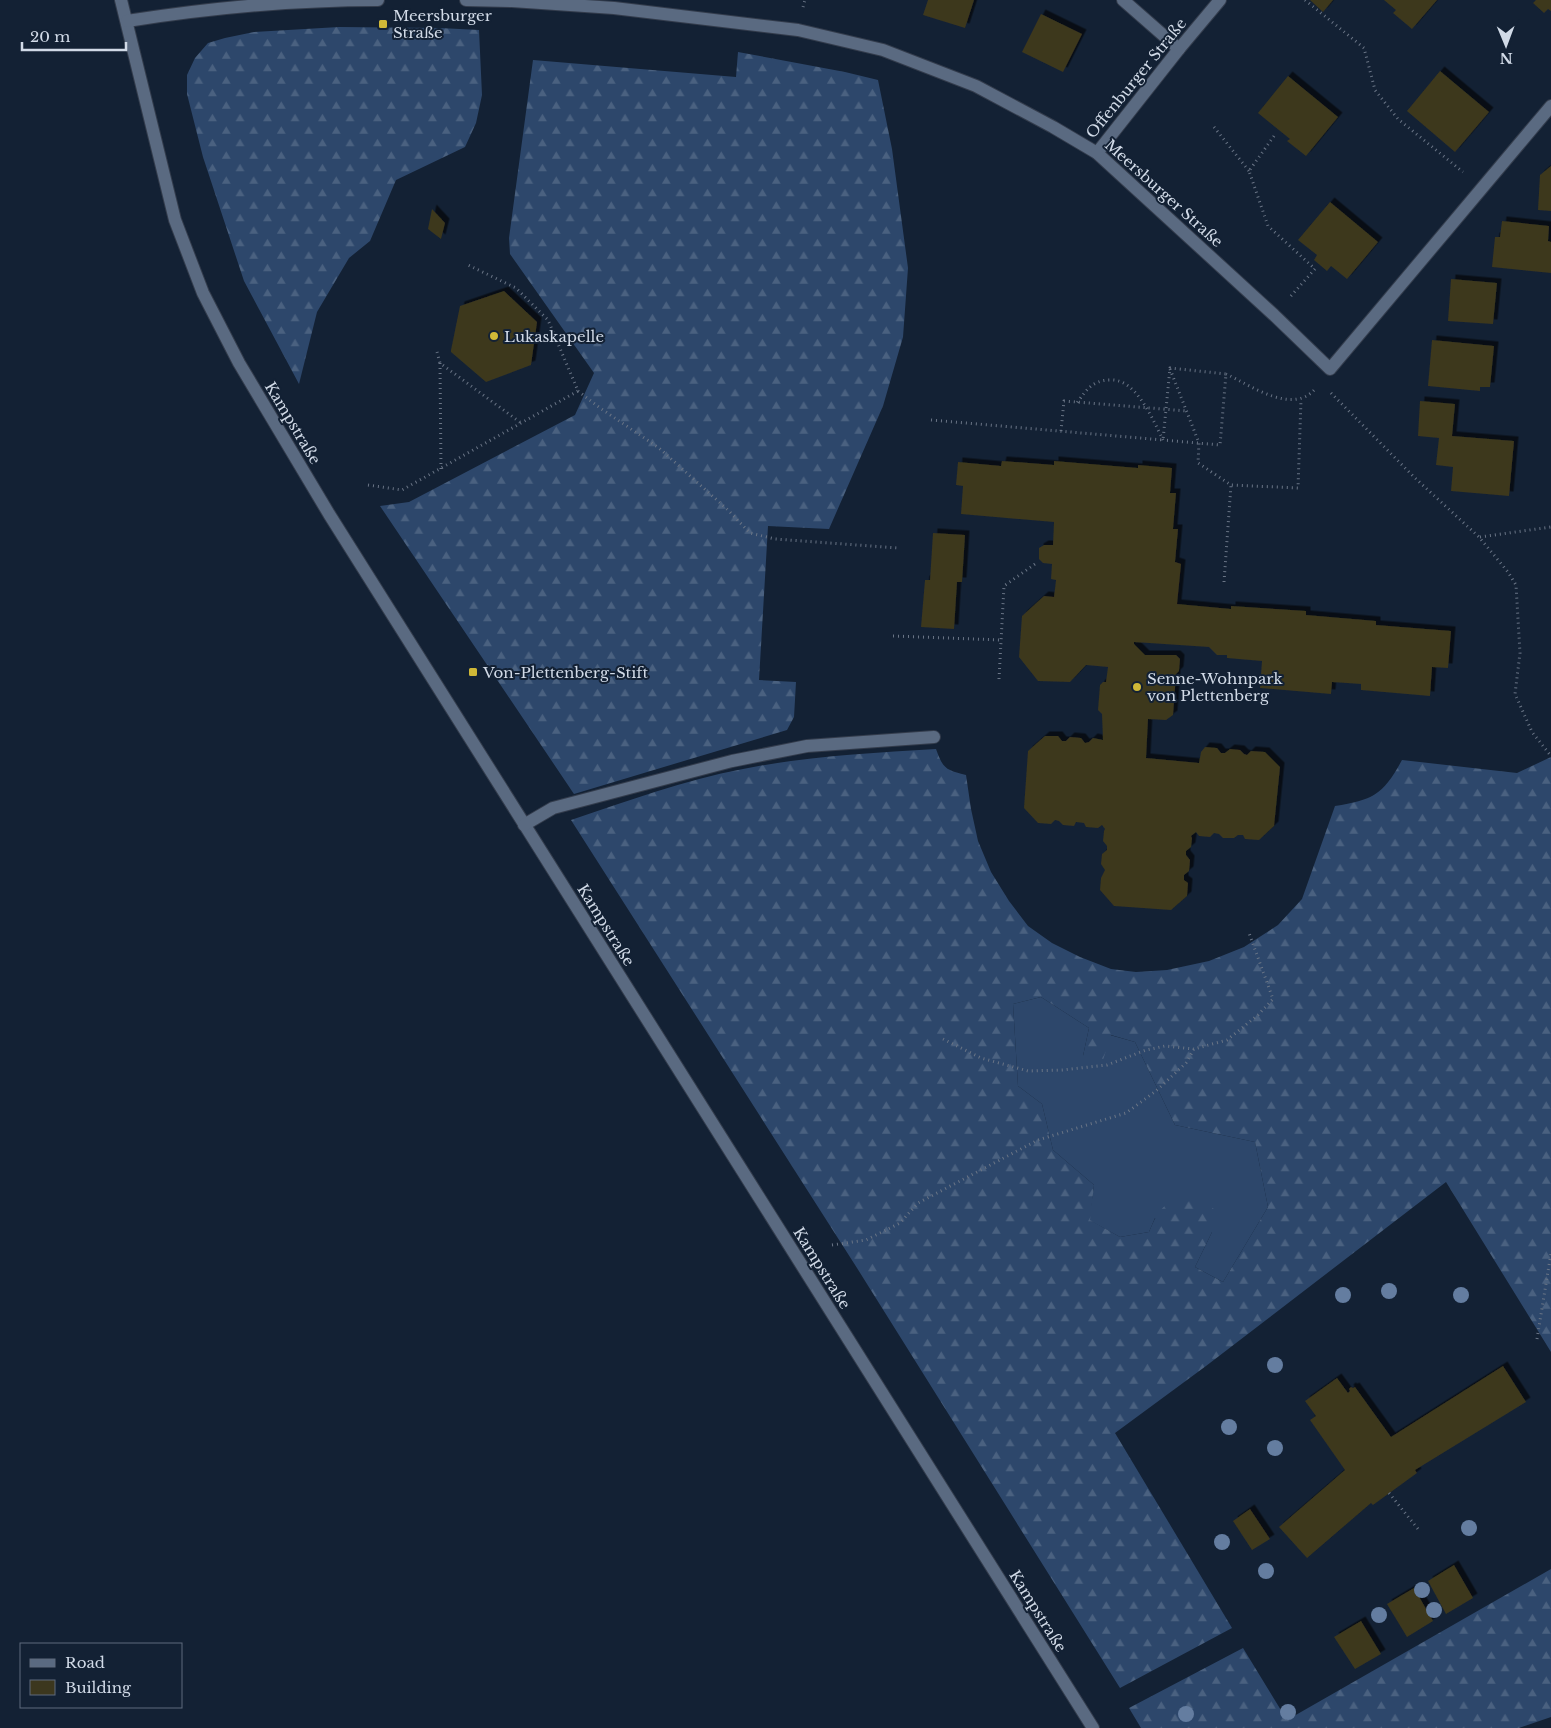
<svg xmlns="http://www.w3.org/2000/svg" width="1551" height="1728" font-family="'Libre Baskerville',serif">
<defs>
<pattern id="forest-firs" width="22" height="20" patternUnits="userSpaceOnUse" patternTransform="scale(1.25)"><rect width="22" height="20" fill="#2d476b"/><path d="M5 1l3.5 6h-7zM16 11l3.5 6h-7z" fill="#4a6180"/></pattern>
<filter id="shadow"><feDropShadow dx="4.5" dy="-4.5" stdDeviation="0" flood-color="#0009"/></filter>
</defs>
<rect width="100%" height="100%" fill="#132134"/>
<path fill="#2d476b" d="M1041 997 1089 1028 1083 1056 1110 1035 1135 1042 1175 1125 1255 1142 1268 1207 1223 1282 1195 1267 1212 1232 1155 1218 1149 1232 1120 1237 1089 1220 1094 1185 1053 1150 1042 1104 1018 1086 1013 1004Z"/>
<g fill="url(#forest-firs)" fill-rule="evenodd">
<path d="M339 27 440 28 479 30 482 95 476 123 465 147 396 180 370 241 349 258 317 312 299 384 244 281 203 157 187 94V75L195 58 208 43 225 38 254 32Z"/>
<path d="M738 52 845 72 878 80 892 149 908 268 903 337 883 406 829 529 768 526 759 680 796 682 794 717 787 730 574 794 380 506 409 502 575 415 594 373 510 254 509 238 533 60 736 77Z"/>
<path d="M936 749C943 769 946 770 966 775L971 809 978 841 991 872 1009 901 1028 926 1052 943 1080 957 1111 969 1136 972 1167 970 1209 961 1244 947 1278 925 1302 899 1335 806C1373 800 1383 795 1402 760L1517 773 1551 757V1352L1446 1182 1206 1366 1115 1433 1232 1628 1120 1688 857 1268 571 820C628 801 684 780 743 769 807 756 871 753 936 749ZM1041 997 1089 1028 1083 1056 1103 1060 1111 1035 1135 1042 1175 1125 1255 1142 1268 1207 1223 1282 1195 1267 1212 1232 1217 1211 1191 1194C1164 1203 1160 1206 1149 1232L1120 1237 1090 1220 1094 1185 1053 1150 1042 1104 1018 1086 1013 1004Z"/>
<path d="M1551 1569V1717L1519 1728H1141L1129 1708 1243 1648 1287 1720Z"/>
</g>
<g fill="#3c371e" filter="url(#shadow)">
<path d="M928 0H974L965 28 923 15Z"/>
<path d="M1310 0H1333L1323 12Z"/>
<path d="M1384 0H1437L1412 29 1393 13 1396 10Z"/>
<path d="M1536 0H1551V11L1548 9 1544 13 1533 3Z"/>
<path d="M1041 14 1082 34 1063 72 1022 52Z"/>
<path d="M1440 71 1489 112 1455 152 1407 111Z"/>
<path d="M1288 76 1338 117 1306 156 1287 141 1290 139 1258 113Z"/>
<path d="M1551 166V211L1538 210 1540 175Z"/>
<path d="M1330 202 1378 242 1347 279 1331 266 1327 271 1314 260 1317 255 1298 240Z"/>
<path d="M432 209 445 223 441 239 428 229Z"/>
<path d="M1502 221 1549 226 1548 241 1551 242V273L1492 267 1495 237H1500Z"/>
<path d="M1451 279 1497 283 1493 324 1448 321Z"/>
<path d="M504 291 537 322 531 365 486 382 451 352V350L460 306Z"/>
<path d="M1432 340 1494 346 1490 387H1480V391L1428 386Z"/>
<path d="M1420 401 1455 404 1452 436 1514 441 1509 496 1451 491 1453 467 1436 465 1439 438 1418 436Z"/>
<path d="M1002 461 1054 465V461L1138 468V465L1172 468 1170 493H1176L1173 529H1178L1175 562 1181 564 1177 604 1231 609V606L1306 611V615L1376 621V625L1451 631 1448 668 1432 667 1430 696 1361 690V684L1332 682 1331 694 1260 688 1262 661 1227 658V655H1217L1209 647 1134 642V644L1145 655H1176L1180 659 1179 671 1176 674 1173 715 1166 720 1148 719 1146 758 1199 763 1201 752 1205 747 1217 748 1221 753H1225L1230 749 1240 750 1244 754 1247 755 1251 751 1265 752 1280 767 1274 826 1259 840 1245 839 1243 835H1238L1234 838H1223L1219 834 1214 833 1210 837 1199 836 1196 832 1191 836 1192 838 1191 847 1186 851V855L1190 860 1189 871 1184 875V880L1188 883 1187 896 1171 910 1114 906 1100 890 1101 878 1105 870 1101 864 1102 854 1107 850V846L1103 841 1104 831 1105 829 1102 825 1098 828 1086 827 1084 823 1076 822 1074 826 1063 825 1059 821 1055 820 1051 824 1038 823 1024 808 1028 751 1045 736H1058L1062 741H1066L1070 737 1081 738 1085 743 1089 742 1093 738 1103 740 1102 714 1098 710 1100 685 1103 682H1106L1108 667 1086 665 1070 682 1038 681 1019 657 1022 616 1044 596 1054 597 1056 580 1051 579 1052 564 1043 563 1039 559V548L1044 545H1053L1054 522 961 514 963 486 956 485 958 462 1001 466Z"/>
<path d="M933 533 965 535 962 582H957L954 629 921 627 925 580H930Z"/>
<path d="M1503 1366 1526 1402 1415 1470 1417 1473 1373 1505 1371 1503 1307 1558 1279 1527 1345 1470 1310 1420 1316 1416 1305 1401 1337 1378 1348 1393 1350 1391 1349 1389 1351 1387 1353 1388 1355 1387 1391 1437Z"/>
<path d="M1250 1509 1270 1539 1252 1550 1233 1521Z"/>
<path d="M1454 1565 1473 1598 1446 1614 1428 1581Z"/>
<path d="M1414 1588 1433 1621 1407 1637 1387 1604Z"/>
<path d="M1361 1621 1381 1654 1355 1669 1334 1637Z"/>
</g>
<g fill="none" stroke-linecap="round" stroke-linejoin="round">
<g stroke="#333c4c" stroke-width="14">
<g id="minor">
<path d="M121 0 175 220 203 293 239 363 329 514 1093 1728"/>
<path d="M466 0 512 1 614 8 798 30 883 50 976 86 1053 127 1097 153 1274 315 1330 369 1551 106"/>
<path d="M1123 0 1179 49"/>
<path d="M127 21C210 8 294 0 378 0"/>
<path d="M1097 153 1179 49 1220 0"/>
<path d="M524 825 553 808 732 761 807 746 934 737"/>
</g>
</g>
<g stroke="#6a7586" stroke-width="3" stroke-dasharray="1 4" stroke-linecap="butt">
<path d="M1305 0 1364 48 1375 90 1398 119 1463 172"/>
<path d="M803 7 805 0"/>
<path d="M1214 127 1249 171"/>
<path d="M1274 136 1249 171 1268 226 1315 269 1289 298"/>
<path d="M437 352 440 363 521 423"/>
<path d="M440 363 441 469"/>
<path d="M1170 369 1199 443 1198 463 1231 485 1298 488 1301 400"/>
<path d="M1226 374C1252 386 1293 416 1316 388"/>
<path d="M578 391 600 408 659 448 728 510 750 533 775 539 898 548"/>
<path d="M1331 393 1415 478 1479 537 1508 572 1516 585 1520 653 1515 694 1532 732 1551 756"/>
<path d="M931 420 1163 440 1170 368 1226 374 1220 445 1163 440C1153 420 1136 378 1110 380 1093 380 1086 390 1077 403"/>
<path d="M1061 431 1064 401 1187 411"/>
<path d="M368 485 402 490 578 391 548 320 516 288 468 265"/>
<path d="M1480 537 1551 527"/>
<path d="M1224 582 1231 485"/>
<path d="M893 636 1001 640"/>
<path d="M999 679 1004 586 1035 564"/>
<path d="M943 1039 981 1058 1028 1071 1062 1070 1107 1065 1146 1050 1165 1046 1194 1049"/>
<path d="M832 1245 866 1240 900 1223 918 1203 1038 1140 1126 1113 1156 1091 1186 1063 1194 1049 1227 1040 1258 1015 1273 999 1249 933"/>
<path d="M1537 1339 1551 1253"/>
<path d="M1389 1493 1418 1529"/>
</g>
<use href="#minor" stroke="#5a6a81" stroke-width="12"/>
</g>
<g fill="#647da0">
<circle cx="1389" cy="1291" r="8"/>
<circle cx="1343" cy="1295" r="8"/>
<circle cx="1461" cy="1295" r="8"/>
<circle cx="1275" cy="1365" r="8"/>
<circle cx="1229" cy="1427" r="8"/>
<circle cx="1275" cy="1448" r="8"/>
<circle cx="1469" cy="1528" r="8"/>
<circle cx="1222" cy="1542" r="8"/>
<circle cx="1266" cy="1571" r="8"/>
<circle cx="1422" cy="1590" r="8"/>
<circle cx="1434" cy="1610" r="8"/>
<circle cx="1379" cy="1615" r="8"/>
<circle cx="1288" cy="1712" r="8"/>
<circle cx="1186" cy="1714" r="8"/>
</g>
<g fill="#cfb837" stroke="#132134" stroke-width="2">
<rect x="378" y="19" width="10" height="10" rx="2.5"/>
<circle cx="494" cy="336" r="5"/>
<rect x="468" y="667" width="10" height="10" rx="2.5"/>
<circle cx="1137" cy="687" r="5"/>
</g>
<g text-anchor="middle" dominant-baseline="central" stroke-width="4" stroke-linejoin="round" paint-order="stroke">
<g font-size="15" fill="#d1dae7" stroke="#132134" text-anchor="start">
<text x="393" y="15">Meersburger<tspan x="393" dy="17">Straße</tspan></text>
<text x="504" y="336">Lukaskapelle</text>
<text x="483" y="672">Von-Plettenberg-Stift</text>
<text x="1147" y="678">Senne-Wohnpark<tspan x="1147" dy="17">von Plettenberg</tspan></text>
</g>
<g font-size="15" fill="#d1dae7" stroke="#132134">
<text transform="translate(1136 78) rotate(-51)">Offenburger Straße</text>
<text transform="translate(1164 193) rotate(42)">Meersburger Straße</text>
<text transform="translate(293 423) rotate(59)">Kampstraße</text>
<text transform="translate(606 925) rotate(58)">Kampstraße</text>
<text transform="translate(822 1268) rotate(58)">Kampstraße</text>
<text transform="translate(1038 1611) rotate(58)">Kampstraße</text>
</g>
</g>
<rect x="20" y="1643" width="162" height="65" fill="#132134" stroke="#5f6b7c"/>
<rect x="30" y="1659" width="25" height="8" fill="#5a6a81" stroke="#5f6b7c"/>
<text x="65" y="1668" font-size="15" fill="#d1dae7">Road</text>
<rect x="30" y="1680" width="25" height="15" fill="#3c371e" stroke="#5f6b7c"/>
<text x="65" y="1693" font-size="15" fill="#d1dae7">Building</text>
<g transform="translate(1506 45) rotate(179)" stroke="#132134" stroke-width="4" paint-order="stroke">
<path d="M0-4L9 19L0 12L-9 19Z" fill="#d1dae7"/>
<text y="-8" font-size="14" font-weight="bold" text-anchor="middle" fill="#d1dae7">N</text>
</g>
<path d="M22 42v8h104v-8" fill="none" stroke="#d1dae7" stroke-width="2.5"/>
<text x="30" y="42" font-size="15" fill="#d1dae7" stroke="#132134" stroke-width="4" paint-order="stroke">20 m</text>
</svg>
